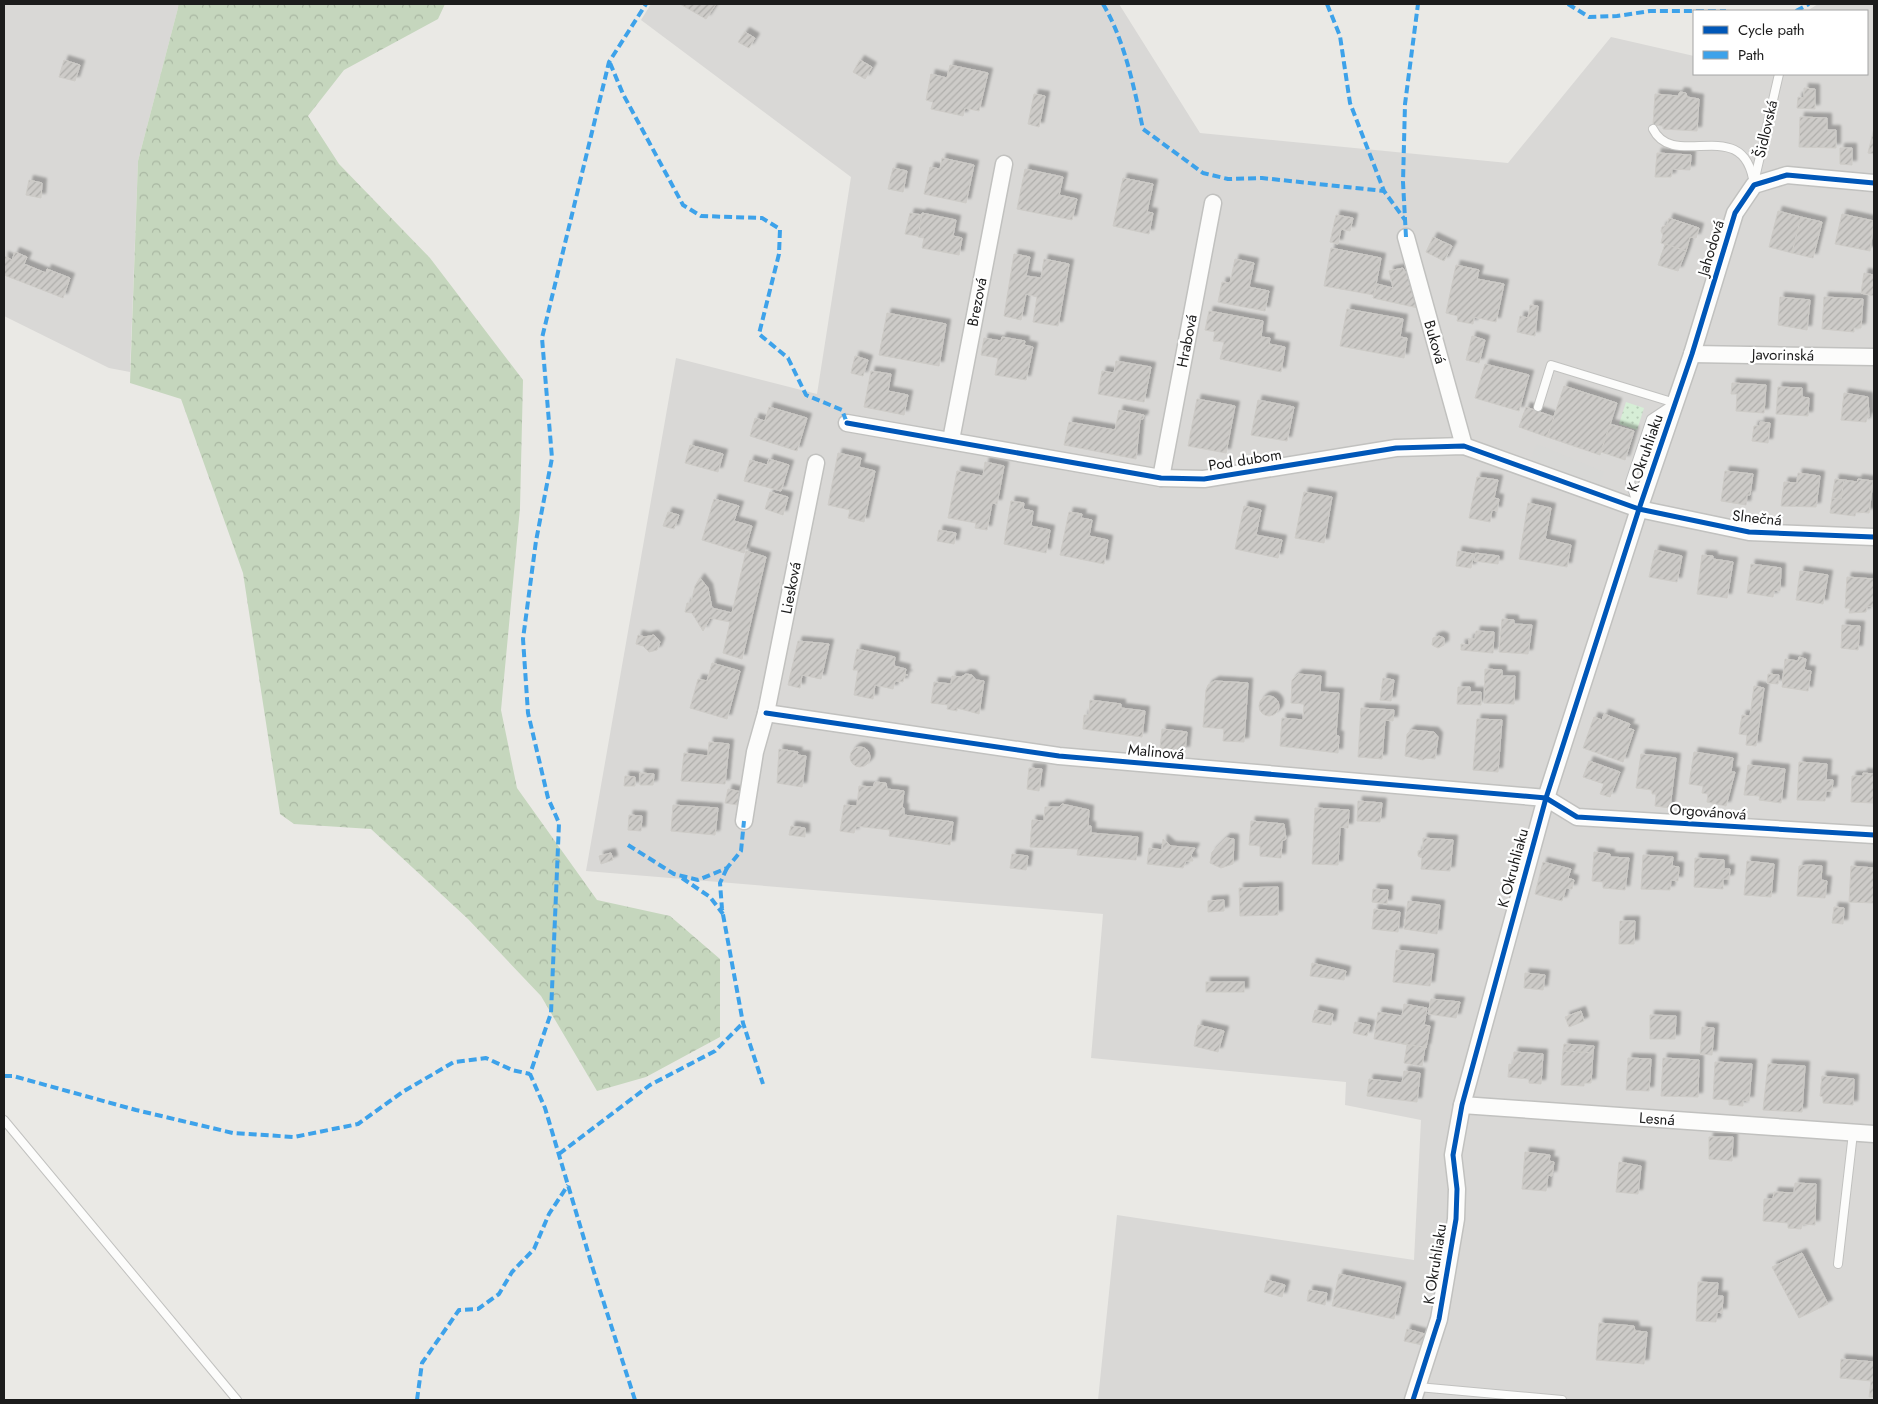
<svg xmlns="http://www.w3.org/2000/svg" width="1878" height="1404" font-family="Jost,sans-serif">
<defs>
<pattern id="forest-crowns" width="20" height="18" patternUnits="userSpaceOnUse" patternTransform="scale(1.25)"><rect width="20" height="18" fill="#c5d6bd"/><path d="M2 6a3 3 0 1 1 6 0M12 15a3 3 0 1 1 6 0" fill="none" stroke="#a9b7a2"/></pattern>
<pattern id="park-dots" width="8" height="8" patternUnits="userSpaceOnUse" patternTransform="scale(1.25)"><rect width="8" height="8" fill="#d6eed6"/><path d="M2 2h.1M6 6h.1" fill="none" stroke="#b7ccb7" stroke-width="1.8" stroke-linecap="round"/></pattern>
<pattern id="building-hatch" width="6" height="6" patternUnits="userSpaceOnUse" patternTransform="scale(1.25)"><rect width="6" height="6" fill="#cdcbc8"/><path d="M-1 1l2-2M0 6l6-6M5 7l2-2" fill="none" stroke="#afaeab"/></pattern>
<filter id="shadow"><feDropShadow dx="4.5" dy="-4.5" stdDeviation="1" flood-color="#0004"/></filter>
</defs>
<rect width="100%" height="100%" fill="#eae9e5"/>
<g fill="#d9d8d6">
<path d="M4 4H179L138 161 130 372 109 368 4 316Z"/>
<path d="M651 4H1119L1200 133 1508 163 1611 37 1694 56V74H1867V11H1807L1818 4H1874V1400H1098L1117 1215 1414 1260 1421 1120 1345 1105 1346 1082 1091 1058 1103 914 586 871 676 358 817 394 851 177 641 20Z"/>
</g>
<path fill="#d8d8d6" d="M1537 444 1604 472 1597 487 1530 461Z"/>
<path fill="url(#forest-crowns)" d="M179 4H445L438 19 344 70 308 116 339 164 430 258 523 380 520 508 501 710 517 788 597 900 670 916 720 959V1037L646 1077 597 1091 541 996 468 919 371 829 294 824 280 814 243 573 181 399 130 383 138 161Z"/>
<path fill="url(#park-dots)" d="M1626 402 1644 408 1637 430 1619 424Z"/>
<g fill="url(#building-hatch)" stroke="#cdcbc7" filter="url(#shadow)">
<path d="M680 4H716L706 19Z"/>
<path d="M745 32 755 38 749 48 738 42Z"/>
<path d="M64 60 80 65 75 81 59 77Z"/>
<path d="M860 60 872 67 865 79 853 72Z"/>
<path d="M950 65 988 73 979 111 965 108 963 116 931 109 933 102 926 100 931 74 947 78Z"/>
<path d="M1804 88 1815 89V109L1797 108 1798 97 1804 98Z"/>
<path d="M1680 92 1686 93 1687 97 1699 99 1697 131 1663 129V126L1653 125 1655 94 1678 96Z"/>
<path d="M1034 94 1045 96 1039 127 1028 124Z"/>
<path d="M1800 117 1827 118V130H1836V148L1799 147Z"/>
<path d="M1874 128V154L1868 153Z"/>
<path d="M1840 148H1852V165L1840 164Z"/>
<path d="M1657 153 1691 155 1690 170 1672 169 1671 177H1655Z"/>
<path d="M942 158 974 165 966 203 924 194 930 167 940 169Z"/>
<path d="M893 168 907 171 903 192 888 189Z"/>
<path d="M1025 169 1063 177 1059 195 1077 199 1072 220 1017 209Z"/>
<path d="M1123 178 1153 184 1147 212 1153 213 1149 234 1113 226Z"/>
<path d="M29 180 42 183 41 198 26 195Z"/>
<path d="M1778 211 1801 217 1792 253 1769 247Z"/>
<path d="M910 213 922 215 918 236 905 234Z"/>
<path d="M922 213 956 220 953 236 962 238 959 255 922 248 924 238 918 237Z"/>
<path d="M1842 214 1874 221 1870 251 1835 244Z"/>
<path d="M1336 215 1353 218 1350 231 1341 229 1338 244 1330 242Z"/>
<path d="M1801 217 1822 222 1813 258 1792 253Z"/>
<path d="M1669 218 1699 228 1696 238 1690 237 1686 251 1661 243 1663 235 1661 231 1662 227 1667 225Z"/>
<path d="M1433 237 1452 246 1444 261 1426 252Z"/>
<path d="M1665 244 1686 251 1678 271 1658 265Z"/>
<path d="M1331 248 1381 258 1374 295 1324 286Z"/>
<path d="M15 252 27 257 24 264 46 273 47 269 70 278 63 298 4 275V256L12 260Z"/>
<path d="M1014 254 1030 257 1026 276 1041 278 1044 259 1069 264 1058 326 1033 322 1037 297 1026 294 1021 320 1004 316Z"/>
<path d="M1235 259 1254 263 1249 287 1269 291 1265 311 1218 302 1222 282 1230 283Z"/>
<path d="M1456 265 1479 270 1477 279 1504 284 1496 322 1474 317 1473 324 1457 321 1458 316 1446 313Z"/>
<path d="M1403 268 1405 272 1410 270 1418 308 1373 298 1377 284 1393 288 1389 271Z"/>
<path d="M1864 273 1874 275V296L1861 293Z"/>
<path d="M1780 297 1810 300 1807 330 1778 325Z"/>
<path d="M1824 297 1863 299 1861 328H1854V332L1822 329Z"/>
<path d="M1530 305 1538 306 1535 336 1517 332 1520 316 1528 318Z"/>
<path d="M1347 309 1403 319 1400 337 1407 338 1404 358 1340 346Z"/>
<path d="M1209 311 1263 321 1261 337 1270 338 1269 344 1285 347 1281 372 1220 359 1224 342 1213 341 1215 332 1205 330Z"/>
<path d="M887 313 946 324 939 366 879 355Z"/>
<path d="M1472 336 1485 340 1479 363 1466 360Z"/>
<path d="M1002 337 1025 341 1024 345 1033 347 1026 380 995 375 998 358 981 355 984 338 1001 341Z"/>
<path d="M855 356 868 360 863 376 851 373Z"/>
<path d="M1116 361 1151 367 1144 402 1098 394 1102 371 1114 373Z"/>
<path d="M1485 364 1529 375 1519 411 1475 398Z"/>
<path d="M871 371 891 374 888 391 908 395 904 415 864 407Z"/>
<path d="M1732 383 1766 385 1764 413 1736 411 1737 394H1731Z"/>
<path d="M1564 386 1617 403 1600 455 1547 437Z"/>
<path d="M1778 387 1802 388V397L1809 398 1808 416 1776 414Z"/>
<path d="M1844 393 1868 397 1869 417H1867L1866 422 1841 420Z"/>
<path d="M1197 399 1235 406 1226 453 1188 446Z"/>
<path d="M1258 400 1294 407 1287 441 1251 435Z"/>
<path d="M769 407 807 418 797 451 750 436 755 418 765 421Z"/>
<path d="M1526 407 1554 417 1547 437 1519 427Z"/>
<path d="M1119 410 1144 415 1143 419H1140L1136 459 1064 445 1069 422 1115 430Z"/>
<path d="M1760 422 1770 423 1768 443 1752 441 1754 426H1760Z"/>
<path d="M1610 424 1634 431 1625 460 1601 452Z"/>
<path d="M690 445 723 454 718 472 685 463Z"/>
<path d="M838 453 861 458 859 467 875 471 864 522 848 518 850 510 828 505Z"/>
<path d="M769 459 789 465 781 491 744 481 750 460 767 465Z"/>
<path d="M985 462 1004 466 997 504 992 503 987 530 975 528 976 523 948 518 957 471 983 476Z"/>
<path d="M1725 471 1753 474 1750 495H1747L1746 505 1721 501Z"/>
<path d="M1798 473 1820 476 1816 507 1781 506 1784 482 1797 483Z"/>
<path d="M1477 477 1498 480 1494 498 1499 499 1497 511 1492 510 1490 522 1469 518Z"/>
<path d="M1835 479 1844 480 1841 499 1832 498Z"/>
<path d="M1858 479 1873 481 1869 513 1856 512 1855 516 1830 513 1832 498 1841 499 1844 480 1857 482Z"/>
<path d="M770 492 788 497 783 515 765 509Z"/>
<path d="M1304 492 1332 497 1324 543 1295 538Z"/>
<path d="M714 499 739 506 734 521 752 526 744 553 702 540Z"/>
<path d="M1011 501 1024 503 1023 509 1033 511 1031 526 1050 530 1046 553 1004 544Z"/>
<path d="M1528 503 1551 508 1545 539 1571 545 1567 567 1519 559Z"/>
<path d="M1244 506 1261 510 1256 535 1282 540 1278 558 1235 549Z"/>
<path d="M668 512 679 515 674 529 663 526Z"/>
<path d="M1069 512 1082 514 1081 518 1092 520 1089 536 1108 540 1104 564 1060 555Z"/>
<path d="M939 530 956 533 954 544 937 541Z"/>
<path d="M1655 550 1682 556 1677 582 1649 577Z"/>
<path d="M746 551 766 557 742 659 723 653 730 622 710 618 703 631 692 613 685 612 687 603H691L695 586 700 578 708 588 712 608 732 613Z"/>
<path d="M1458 551 1474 554 1471 568 1456 566Z"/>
<path d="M1475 553 1499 556 1498 564 1474 561Z"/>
<path d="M1702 555 1713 556V559L1733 562 1727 598 1697 594Z"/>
<path d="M1751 564 1781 568 1780 591 1774 590 1773 597 1747 593Z"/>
<path d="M1800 571 1828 575 1823 604 1796 600Z"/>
<path d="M1847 577 1874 579V607L1867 606 1866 612 1849 613 1850 608H1845Z"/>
<path d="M1502 619 1514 620V624L1532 625 1528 654 1499 652Z"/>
<path d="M1842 625 1860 626 1858 650 1841 648Z"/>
<path d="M1476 631 1494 632 1493 653 1461 650V644L1469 645V639H1475Z"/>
<path d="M638 635 645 637 654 635 660 642 657 650 649 652 643 646 636 644Z"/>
<path d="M1439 636 1444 638V645L1438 648 1432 645 1433 638Z"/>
<path d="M798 641 829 644 821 679 802 675 800 688 788 685Z"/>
<path d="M857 649 895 657 894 666 906 669 905 674 908 675H905L903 682 895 681 893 689 875 685 873 699 854 695 858 670H853Z"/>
<path d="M1799 657 1806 659 1804 670 1811 671 1808 691 1782 687 1785 659 1798 661Z"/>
<path d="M712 663 740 671 727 719 690 708 698 679 707 681Z"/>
<path d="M1485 669 1502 670V676H1515L1514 704 1484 703Z"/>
<path d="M966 674 972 675 976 680 984 681 979 714 957 708V711L947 709 948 705 931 703 934 682 951 684 952 676 961 677Z"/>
<path d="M1298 674 1321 676 1320 692 1339 693 1336 735 1339 736 1338 753 1280 746 1282 718 1303 720 1304 704 1291 703 1292 680Z"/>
<path d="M1768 674 1779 675 1778 684 1767 683Z"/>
<path d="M1383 678 1394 680 1391 701 1380 700Z"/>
<path d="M1215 681 1248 683 1244 742 1223 741 1224 729 1203 727 1206 690 1208 685Z"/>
<path d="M1754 686 1764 688 1756 746 1746 745 1747 735 1739 734 1742 715 1750 716Z"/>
<path d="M1458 687H1470V692H1481V705L1457 704Z"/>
<circle cx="1269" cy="706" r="10"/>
<path d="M1090 700 1121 704V708L1145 711 1142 737 1083 729 1084 715H1089Z"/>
<path d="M1361 708 1394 710 1393 721 1385 720 1382 759 1358 757Z"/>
<path d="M1604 714 1630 724 1628 728 1634 730 1623 762 1583 748 1594 717 1602 720Z"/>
<path d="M1477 719 1502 720 1498 772 1473 770Z"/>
<path d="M1162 729 1187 732 1185 751 1160 748Z"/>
<path d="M1411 730 1434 732 1438 737 1435 759 1426 758 1423 760 1405 756 1407 734Z"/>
<path d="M709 742 729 744 725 784 681 781 684 753 708 756Z"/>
<circle cx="860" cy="757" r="10"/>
<path d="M779 749 798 752 797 755 806 756 802 787 777 783Z"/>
<path d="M1694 752 1733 758 1731 772H1735L1726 806 1707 802 1708 794 1702 793 1703 786 1689 784Z"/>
<path d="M1641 754 1676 758 1670 808 1655 806 1656 794H1652V790L1636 788Z"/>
<path d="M1589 761 1620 772 1610 797 1600 794 1604 784 1583 777Z"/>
<path d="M1799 762 1827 764 1826 780H1833L1832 791H1826L1825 801 1797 800Z"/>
<path d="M1748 765 1785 769 1781 803 1759 800 1760 796 1744 795Z"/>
<path d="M1029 768 1042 769 1039 791 1027 789Z"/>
<path d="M640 773 654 774 653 785H640Z"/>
<path d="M1863 773 1874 774 1873 803 1851 802 1852 776H1863Z"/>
<path d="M625 776 635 777V786H624Z"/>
<path d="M875 782 886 783 887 789 904 791 902 808H904V815L953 822 950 845 889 836 890 830 856 826 854 833 840 831 844 805 857 806 859 786 873 787Z"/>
<path d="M728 789 746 793 744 806 725 803Z"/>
<path d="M1358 801 1382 803 1380 822 1357 821Z"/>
<path d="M1062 804 1089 810 1088 826H1091V833L1138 837 1136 860 1077 855 1078 849 1030 847 1032 820 1044 821 1045 807H1059Z"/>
<path d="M673 805 718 808 715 835 671 831Z"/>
<path d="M1315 808 1349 810 1348 828 1340 827 1338 865 1312 864Z"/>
<path d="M629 815 642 816 641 831 628 830Z"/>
<path d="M1251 821 1284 824 1286 839 1282 841 1281 858 1260 856V846L1249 845Z"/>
<path d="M791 826 805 828V837L789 835Z"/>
<path d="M1226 838 1234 839 1233 864 1221 868 1210 863 1212 852Z"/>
<path d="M1423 838 1453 840 1450 871 1421 869 1422 858 1418 856V851L1423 849Z"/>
<path d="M1163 839 1171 846 1195 848 1191 855 1193 861H1186L1183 868 1147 864 1149 848 1162 850Z"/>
<path d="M1594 852 1610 854V857L1629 858 1625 890 1603 888V882L1592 881Z"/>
<path d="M611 853 613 860 601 864 599 856Z"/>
<path d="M1012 854 1028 856 1026 870 1010 868Z"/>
<path d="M1643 855 1673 857 1672 866 1679 867 1678 881 1671 880 1670 890 1641 889Z"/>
<path d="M1695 858 1724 860V869H1730L1729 879H1723V889L1694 887Z"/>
<path d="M1747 861 1774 864 1771 897 1744 895Z"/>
<path d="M1543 862 1571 869 1568 878 1574 880 1572 889 1566 888 1562 901 1535 894Z"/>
<path d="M1809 865 1822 866 1821 880 1827 881 1825 898 1797 896 1799 866Z"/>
<path d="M1851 866 1874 868V903L1849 902Z"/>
<path d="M1278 887V915L1240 916 1239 888Z"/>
<path d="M1373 889 1388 890 1387 904 1372 902Z"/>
<path d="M1224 900V911L1208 912V901Z"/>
<path d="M1408 901 1440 905 1437 934 1404 929Z"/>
<path d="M1834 907 1844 908 1843 924 1832 923Z"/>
<path d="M1374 909 1400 912 1398 932 1372 929Z"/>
<path d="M1620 921H1635L1634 944H1619Z"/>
<path d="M1396 950 1434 954 1430 986 1393 982Z"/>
<path d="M1312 963 1346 971 1344 980 1310 976Z"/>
<path d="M1525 973 1545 975 1543 990 1524 988Z"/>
<rect x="1206" y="982" width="38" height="10"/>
<path d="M1431 999 1460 1002 1456 1018 1428 1014Z"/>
<path d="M1404 1004 1427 1008 1424 1025 1430 1026 1426 1048 1374 1039 1378 1012 1402 1016Z"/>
<path d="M1315 1010 1333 1014 1331 1025 1312 1022Z"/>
<path d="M1581 1011 1584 1021 1569 1027 1565 1017Z"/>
<path d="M1650 1015 1676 1016 1675 1039H1650Z"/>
<path d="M1355 1022 1370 1025 1367 1036 1353 1033Z"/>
<path d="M1198 1025 1224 1031 1218 1052 1194 1046Z"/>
<path d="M1702 1027 1714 1028 1712 1055 1700 1054Z"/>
<path d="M1564 1044 1594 1046 1593 1053 1563 1051Z"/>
<path d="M1407 1045 1425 1047 1422 1066 1404 1063Z"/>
<path d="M1563 1051 1593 1053 1591 1083H1584V1086L1561 1085Z"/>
<path d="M1514 1052 1543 1054 1541 1084 1529 1083V1079L1508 1077 1509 1064 1513 1065Z"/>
<path d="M1628 1058 1651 1059 1649 1091 1626 1090Z"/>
<path d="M1663 1058 1699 1060 1698 1097 1661 1096Z"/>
<path d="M1715 1062 1752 1064 1749 1101 1743 1100V1106L1729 1105V1100L1713 1099Z"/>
<path d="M1768 1064 1805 1066 1802 1112 1763 1110Z"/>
<path d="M1404 1071 1420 1073 1417 1102 1367 1096 1369 1079 1402 1083Z"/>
<path d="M1822 1076 1854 1079 1853 1105 1823 1103V1097L1820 1096Z"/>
<path d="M1709 1137H1733L1732 1161 1709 1159Z"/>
<path d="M1525 1152 1550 1155 1549 1161 1554 1162 1552 1176 1548 1175 1546 1191 1522 1189Z"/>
<path d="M1619 1162 1641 1166 1638 1194 1616 1192Z"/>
<path d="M1795 1183 1816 1184 1815 1225 1802 1224 1801 1229 1788 1228V1223L1763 1221 1764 1199H1773L1774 1192 1794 1193Z"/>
<path d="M1802 1253 1828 1304 1799 1318 1772 1267Z"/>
<path d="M1339 1274 1401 1287 1394 1319 1332 1306Z"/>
<path d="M1267 1280 1285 1285 1282 1297 1264 1292Z"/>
<path d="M1698 1282 1718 1283 1717 1296H1723L1722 1313 1717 1312 1716 1322 1696 1321Z"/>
<path d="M1309 1290 1327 1293 1325 1305 1307 1301Z"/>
<path d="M1599 1323 1634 1326 1635 1331 1647 1332 1644 1364 1596 1360Z"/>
<path d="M1407 1329 1425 1334 1422 1345 1404 1341Z"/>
<path d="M1841 1359 1874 1362V1397H1869L1871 1381 1840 1378Z"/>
</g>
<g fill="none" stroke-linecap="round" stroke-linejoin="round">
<g stroke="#c1c1bf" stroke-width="10">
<g id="lane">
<path d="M1653 129C1674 172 1745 112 1754 185"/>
<path d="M1755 178 1779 74"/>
<path d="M1538 407 1551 365 1675 403"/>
<path d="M1638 506 1630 482 1651 419 1672 405"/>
<path d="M4 1120 237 1400"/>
<path d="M1838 1264 1853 1133"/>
<path d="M1418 1387 1562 1400"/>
</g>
</g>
<g stroke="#c1c1bf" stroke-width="19">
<g id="street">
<path d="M1406 237 1464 446"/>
<path d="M1692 354 1874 357"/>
<path d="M847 423 1161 478 1204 479 1396 448 1464 446 1639 509 1749 532 1874 537"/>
<path d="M951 440 1004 164"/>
<path d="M1161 478 1213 203"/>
<path d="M766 713 1059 756 1546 798 1577 817 1874 835"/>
<path d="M744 821 755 752 766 713 816 463"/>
<path d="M1462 1105 1874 1134"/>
<path d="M1413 1400 1439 1319 1456 1219 1457 1189 1453 1155 1462 1105 1546 798 1639 509 1692 354 1735 213 1754 185 1787 175 1874 183"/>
</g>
</g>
<use href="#lane" stroke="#fcfcfb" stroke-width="8"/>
<use href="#street" stroke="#fcfcfb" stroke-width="16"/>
<g stroke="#3da2ea" stroke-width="4" stroke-dasharray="8 4" stroke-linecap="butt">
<path d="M1103 4C1125 41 1134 88 1143 129L1203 173 1228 179 1262 178 1384 191"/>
<path d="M1327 4 1340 36 1350 103 1384 191 1405 220"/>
<path d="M1568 4 1589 17 1617 16 1650 11H1726"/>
<path d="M1796 11 1809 4"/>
<path d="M610 63 623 94 683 205 701 216 762 218 780 229 779 254 759 334 788 358 806 395 842 410 847 423"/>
<path d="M1406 237 1403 182 1405 104 1418 4"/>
<path d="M628 845 674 874 698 880 727 868 741 851 744 821"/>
<path d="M727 868 720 883 722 909 743 1023 763 1084"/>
<path d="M682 878 710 897 723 914"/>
<path d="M4 1076H13L136 1110 233 1133 294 1137 358 1124 404 1091 454 1062 486 1058 512 1070 530 1074"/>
<path d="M559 1154 650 1085 715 1051 743 1023"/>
<path d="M417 1400 422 1363 459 1310 478 1309 499 1294 512 1272 534 1249 549 1214 568 1185"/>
<path d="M635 1400 593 1269 545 1108 530 1074 551 1013 559 823 548 798 528 713 523 639 536 541 552 458 542 338 609 62 646 4"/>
</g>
<g stroke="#fff" stroke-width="8">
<g id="cycleway">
<path d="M847 423 1161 478 1204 479 1396 448 1464 446 1639 509 1749 532 1874 537"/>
<path d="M766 713 1059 756 1546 798 1577 817 1874 835"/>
<path d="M1413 1400 1439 1319 1456 1219 1457 1189 1453 1155 1462 1105 1546 798 1639 509 1692 354 1735 213 1754 185 1787 175 1874 183"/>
</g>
</g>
<use href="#cycleway" stroke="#0057b8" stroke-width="5"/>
</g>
<g text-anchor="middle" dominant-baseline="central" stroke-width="4.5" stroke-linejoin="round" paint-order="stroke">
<g font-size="15" fill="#1c1c1c" stroke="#fff">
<text transform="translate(1766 129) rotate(-77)">Šidlovská</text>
<text transform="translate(1711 248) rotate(-73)">Jahodová</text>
<text transform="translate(977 302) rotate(-79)">Brezová</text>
<text transform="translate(1187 341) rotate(-79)">Hrabová</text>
<text transform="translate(1435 342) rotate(74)">Buková</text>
<text transform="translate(1783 355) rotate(1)">Javorinská</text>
<text transform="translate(1645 453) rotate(-71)">K Okruhliaku</text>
<text transform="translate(1245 460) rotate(-9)">Pod dubom</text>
<text transform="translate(1757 518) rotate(6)">Slnečná</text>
<text transform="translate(791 588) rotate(-79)">Liesková</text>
<text transform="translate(1156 752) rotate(5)">Malinová</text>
<text transform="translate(1708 812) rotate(4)">Orgovánová</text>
<text transform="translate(1513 868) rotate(-75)">K Okruhliaku</text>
<text transform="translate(1657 1119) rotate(4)">Lesná</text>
<text transform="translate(1435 1264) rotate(-81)">K Okruhliaku</text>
</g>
</g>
<rect width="1878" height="1404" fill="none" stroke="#1c1c1c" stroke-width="10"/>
<rect x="1693" y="10" width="175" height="65" fill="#ffffff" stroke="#a4a4a4"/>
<rect x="1703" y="26" width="25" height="8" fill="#0057b8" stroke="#a4a4a4"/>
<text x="1738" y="35" font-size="15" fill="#1c1c1c">Cycle path</text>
<rect x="1703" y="51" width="25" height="8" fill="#3da2ea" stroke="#a4a4a4"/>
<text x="1738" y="60" font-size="15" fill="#1c1c1c">Path</text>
</svg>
